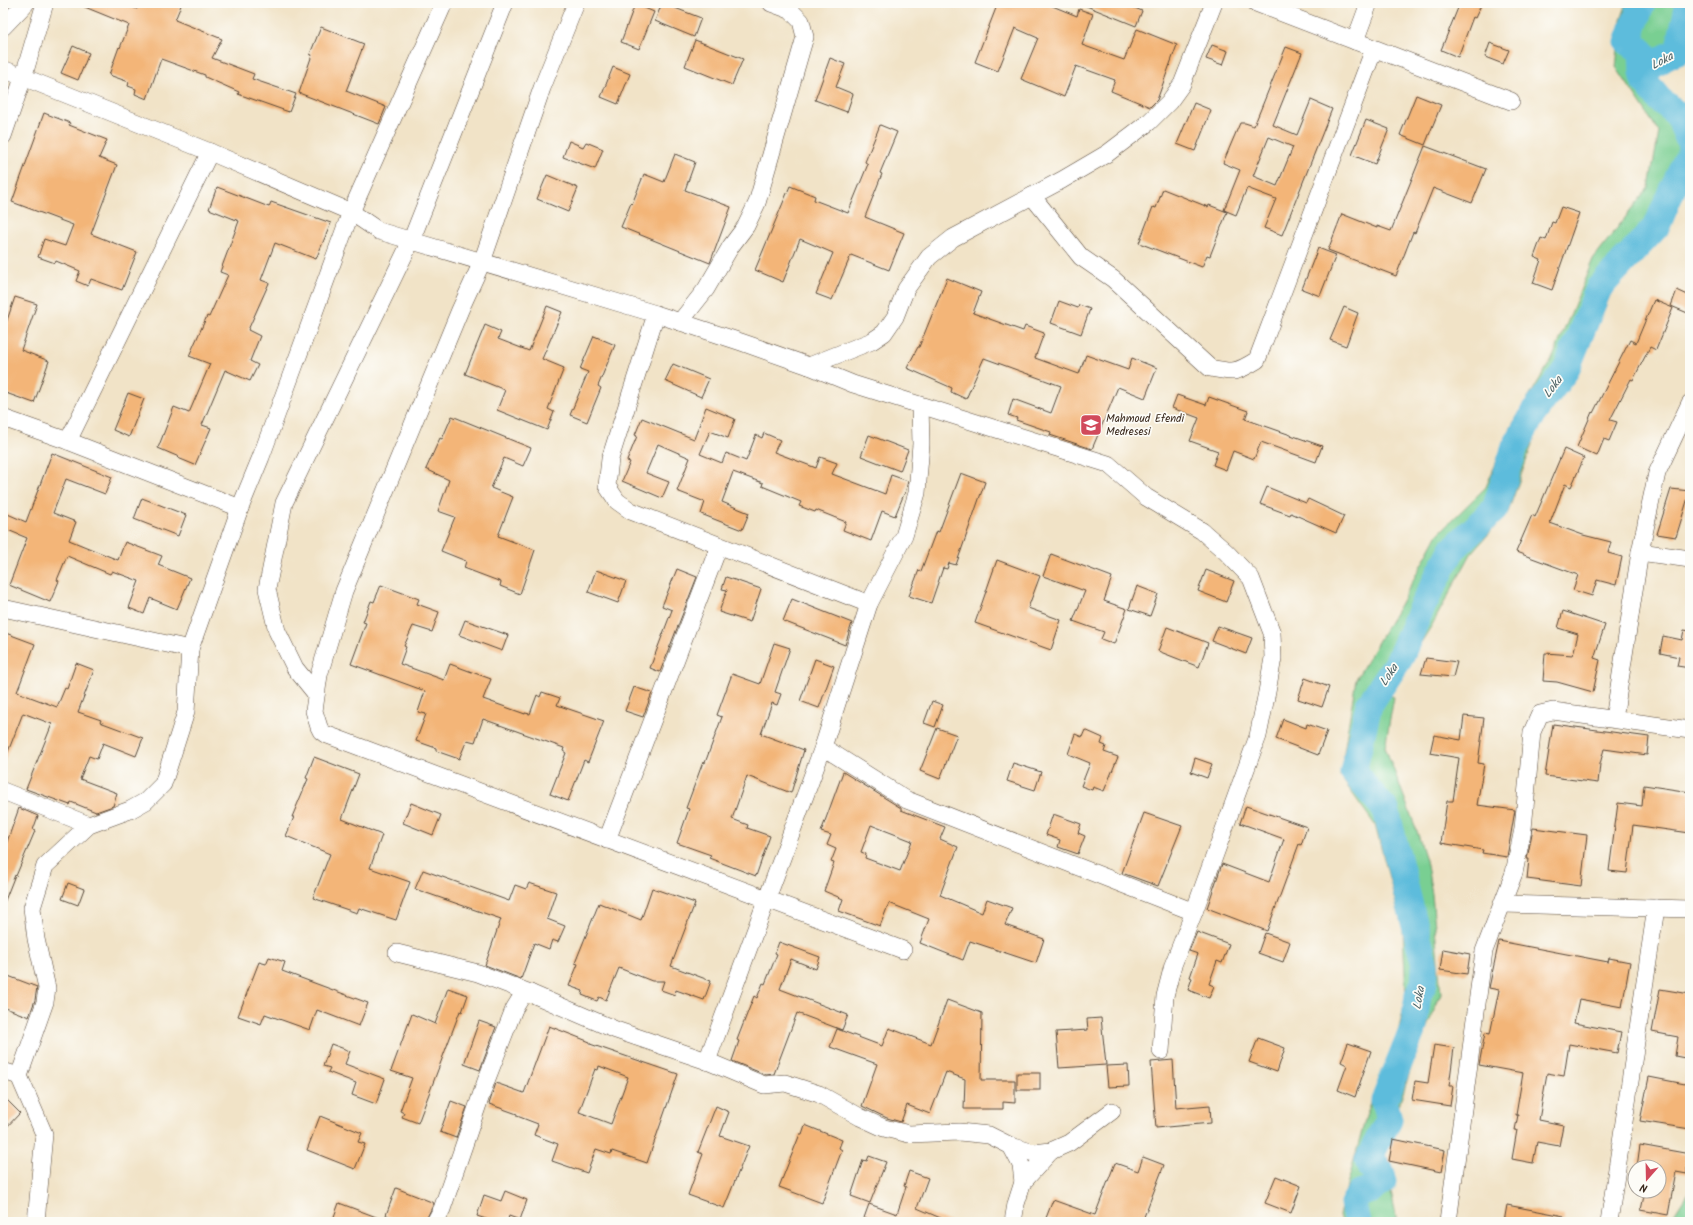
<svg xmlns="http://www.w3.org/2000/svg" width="1693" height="1225" font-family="Kalam,sans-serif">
<rect width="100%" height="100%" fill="#fdfcf7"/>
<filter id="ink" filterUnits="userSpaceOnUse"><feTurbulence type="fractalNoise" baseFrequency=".025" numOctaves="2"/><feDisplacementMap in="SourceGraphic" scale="8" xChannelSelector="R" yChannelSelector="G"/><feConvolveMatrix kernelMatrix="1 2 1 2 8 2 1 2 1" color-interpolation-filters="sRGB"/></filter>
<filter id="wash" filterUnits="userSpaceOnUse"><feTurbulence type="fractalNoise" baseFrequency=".012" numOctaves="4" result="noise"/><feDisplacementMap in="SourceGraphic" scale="16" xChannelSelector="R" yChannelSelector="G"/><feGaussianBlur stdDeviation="0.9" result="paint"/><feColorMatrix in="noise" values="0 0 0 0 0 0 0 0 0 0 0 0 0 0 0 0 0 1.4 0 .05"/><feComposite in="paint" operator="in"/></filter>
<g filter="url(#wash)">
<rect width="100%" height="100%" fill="#f1e3c7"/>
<g fill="#79cf92" stroke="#5a7c58">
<path d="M1627 3H1690V48L1689 57 1654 76 1683 106 1690 129V163L1662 228 1611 293 1578 372 1540 422 1508 512 1471 554 1432 625 1388 695 1394 697 1385 747 1417 831 1426 860 1432 894 1441 994 1416 1053 1383 1154 1396 1216V1222H1341L1339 1215 1367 1113 1397 1037 1406 998 1403 930 1375 825 1340 776 1356 679 1401 603 1437 535 1486 487 1511 427 1553 357 1593 259 1649 187 1659 132 1616 67 1621 20Z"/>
<path d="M1690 1189V1222H1669Z"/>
</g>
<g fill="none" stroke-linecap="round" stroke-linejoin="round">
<g stroke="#5dbcdc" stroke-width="27">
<path d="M1642 3 1628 42 1642 51 1643 72 1645 82 1659 99 1678 115 1690 143"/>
<path d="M1643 72 1668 56 1678 52 1689 3"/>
<path d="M1357 1222 1353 1204 1359 1194 1372 1190 1384 1181 1379 1167H1370L1368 1160 1389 1119 1384 1101 1414 1026 1418 995 1424 983 1425 966 1386 810 1353 772 1369 705 1400 658 1421 609 1452 550 1495 509 1515 447 1535 411 1566 370 1599 288 1657 226 1671 192 1690 153"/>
</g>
</g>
<g id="blocks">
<g fill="#f3b578" fill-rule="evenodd">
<path d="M75 3H122L137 9 139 3H182L175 20 222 39 212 58 254 74 252 79 296 94 289 112 238 94 239 92 205 77V75L161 59 147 99 135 94 136 89 128 86 129 82 109 75 119 47 120 48 129 25Z"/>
<path d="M662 3 701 18 694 37 655 21Z"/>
<path d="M998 3H1045L1077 16 1079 9 1093 14 1082 45 1124 60 1137 29 1177 45 1157 100 1150 107 1111 91 1115 80 1076 66 1064 97 1021 79 1038 38 1015 28 998 71 975 62Z"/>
<path d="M1079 3H1123L1142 11 1136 26Z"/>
<path d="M1460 3H1482L1475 18 1473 17 1458 57 1441 50Z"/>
<path d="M635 4 654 12 639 49 621 42Z"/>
<path d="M321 27 364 44 346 91 386 107 379 124 299 93 312 55 310 54Z"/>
<path d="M695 40 743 59 732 85 685 66Z"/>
<path d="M1490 43 1509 50 1503 64 1485 57Z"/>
<path d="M1212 45 1228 51 1223 65 1206 59Z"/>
<path d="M73 46 89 53 78 80 61 73Z"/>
<path d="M1286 47 1302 53 1273 125 1297 135 1311 100 1332 109 1282 235 1264 228 1276 199 1247 188 1236 215 1224 210 1240 170 1223 163 1240 123H1245L1254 126ZM1269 137 1293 147 1277 186 1253 176Z"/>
<path d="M830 58 845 64 836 87 853 94 847 112 815 100Z"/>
<path d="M613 67 630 74 618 104 601 97Z"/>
<path d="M1416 95 1441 105 1425 145 1400 135Z"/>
<path d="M1194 103 1211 110 1195 151 1177 144Z"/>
<path d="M44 113 70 123 69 125 107 140 99 158 117 165 91 234 137 252 122 290 91 279 88 286 76 281 80 271 56 261 55 263 38 257 44 239 65 246 73 225 12 202Z"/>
<path d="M1366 120 1389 129 1375 164 1352 155Z"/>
<path d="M880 125 897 132 880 173 882 174 865 217 904 233 889 270 851 255 832 300 816 294 833 253 800 239 783 282 755 270 790 186 815 196 814 200 848 213 868 164 865 162Z"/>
<path d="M569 141 583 147 586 142 603 149 595 169 563 157Z"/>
<path d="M1425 146 1486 169 1472 203 1433 188 1415 233 1413 232 1396 276 1328 250 1342 214 1377 228V226L1391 231Z"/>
<path d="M675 154 695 162 685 190 731 207 710 263 621 227 631 203 632 204 644 174 664 182Z"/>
<path d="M547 175 578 188 568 212 537 199Z"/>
<path d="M217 187 269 207 271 202 331 223 316 259 275 243 261 280 269 283 248 330 260 336 250 361 258 365 250 381 225 370 202 425 211 428 195 465 178 458 179 457 158 448 174 407 189 413 210 364 189 356 207 316 209 317 228 275 220 272 239 221 209 209Z"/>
<path d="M1163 189 1208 207 1209 205 1227 212 1210 256 1207 255 1202 267 1139 243 1153 207 1156 208Z"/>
<path d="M1561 207 1579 213 1552 290 1533 283 1541 260 1534 257 1541 238 1546 240 1552 222 1555 223Z"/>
<path d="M1318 248 1336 255 1320 296 1302 289Z"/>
<path d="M947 278 981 292 973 313 1023 331 1025 326 1044 333 1035 358 1079 374 1086 355 1128 370 1132 358 1157 368 1145 398 1118 387 1092 449 1050 435 1051 432 1016 420 1017 418 1008 415 1013 399 1051 413 1061 386 984 358 966 399 951 392 952 388 907 368 918 347H919Z"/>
<path d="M1677 290 1690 296V314L1671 306Z"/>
<path d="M15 297 37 304 21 350 49 361 34 403 3 392V332Z"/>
<path d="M1654 300 1673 308 1656 350 1650 347 1633 380 1631 379 1610 420 1617 422 1609 441 1604 439 1597 456 1577 447 1592 412 1593 413 1630 340 1636 343Z"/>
<path d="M1059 301 1078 308 1079 305 1090 309 1081 334 1051 323Z"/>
<path d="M547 306 562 312 542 359 564 368 548 409 554 412 547 430 497 410 505 390 465 374 485 325 501 332 498 339 529 351Z"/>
<path d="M1344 307 1358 313 1346 346 1330 340Z"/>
<path d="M594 336 615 345 598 386 601 388 587 422 570 415 588 372 580 369Z"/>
<path d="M673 364 709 379 701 397 665 381Z"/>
<path d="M128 393 144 399 129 437 113 430Z"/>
<path d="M1177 395 1206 405 1209 397 1248 411 1245 419 1322 446 1316 462 1261 442 1254 459 1233 451 1226 470 1213 465 1218 451 1190 441 1199 418 1172 408Z"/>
<path d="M706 407 735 419 728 438 710 431 700 454 722 463 726 453 746 461 756 435 762 438 764 433 780 440 774 452 816 468 820 457 837 463 832 474 885 494 891 475 908 481 905 494H904L895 516 882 511 871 541 843 530 846 522 816 510 815 512 799 506 801 502 762 486 763 483 733 472 722 502 749 513 742 530 701 514 705 502 677 491 690 458 658 444 646 473 669 482 662 498 622 481 630 462 627 461 637 436 635 435 642 418 694 439Z"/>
<path d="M452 416 531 448 523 466 504 458 491 488 513 497 498 536 535 550 520 594 500 586 501 582 464 568 466 561 441 551 455 517 438 511 449 480 426 469 440 438 442 439Z"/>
<path d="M869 435 908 450 900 471 861 456Z"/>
<path d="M1564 449 1584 458 1571 487 1565 484 1550 523 1583 535 1611 542 1608 553 1622 557 1616 585 1597 580 1592 596 1573 590 1578 575 1516 552 1532 515 1535 517Z"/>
<path d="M52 453 112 477 105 494 66 479 53 513 76 522 69 540 118 560 125 542 162 556 158 565 190 578 177 609 150 598 144 614 129 608 139 581 112 571 110 574 67 556 57 580 59 581 50 602 9 585 27 538 3 528V512L26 522Z"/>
<path d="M961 473 985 482 956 565 949 563 947 569 943 568 931 603 909 596 919 570 921 571 936 531 939 532Z"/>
<path d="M1267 487 1306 503 1308 499 1344 516 1336 533 1291 513 1290 515 1260 504Z"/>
<path d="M1671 489 1690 491 1676 537 1657 534Z"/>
<path d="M142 498 186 515 178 536 134 519Z"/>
<path d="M1051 554 1112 577 1104 601 1127 609 1114 644 1101 639 1104 632 1073 621 1085 591 1043 576Z"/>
<path d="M997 560 1040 576 1028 608 1061 620 1051 650 975 623Z"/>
<path d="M677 569 697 577 660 672 650 668 672 610 662 606Z"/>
<path d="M596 570 626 581 618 603 588 592Z"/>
<path d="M1206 570 1234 581 1226 602 1198 591Z"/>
<path d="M726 577 761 589 750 622 719 612 727 590 722 589Z"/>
<path d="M381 585 419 599 417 604 439 612 432 632 413 626 404 646 406 647 400 664 444 680 450 664 491 679 483 699 525 714V713L530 714 537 695 540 697 542 692 560 698 557 705 604 721 588 762 584 760 568 801 550 794 566 753 563 751 564 748 483 719 475 742 467 740 459 759 436 751V748L416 741 426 714 418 712 425 691 351 664 366 623 363 622 371 601 374 602Z"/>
<path d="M1137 586 1158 594 1150 616 1129 609Z"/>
<path d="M792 599 852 623 845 645 783 621Z"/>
<path d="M1563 611 1605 625 1594 658 1600 660 1593 692 1557 682 1543 681 1545 653 1573 655 1578 634 1558 628Z"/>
<path d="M465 620 508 635 502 651 459 635Z"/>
<path d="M1218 626 1252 638 1246 654 1212 641Z"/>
<path d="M1167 627 1208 643 1199 667 1158 651Z"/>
<path d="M1684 630 1690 631V668L1677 666 1679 657 1660 653 1663 636 1682 640Z"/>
<path d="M3 632 35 644 17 692 57 707 65 688 67 689 76 663 94 670 78 712 101 720 100 722 143 738 136 756 103 743 97 759 89 756 80 779 117 793 113 806 96 812 71 802 70 805 26 789 52 724 23 713 4 762H3Z"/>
<path d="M774 643 790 648 775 692 781 694 777 705 772 703 761 734 804 750 791 793 747 776 732 819 748 825 747 828 770 836 756 876 709 858 711 855 677 843 689 809 686 808 703 762 705 763 722 717 717 715 732 674 760 684Z"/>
<path d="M1426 658 1457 662 1453 677 1421 674Z"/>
<path d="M815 659 834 666 819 708 800 701Z"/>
<path d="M1305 678 1329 687 1322 707 1298 699Z"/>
<path d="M634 687 652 693 643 717 625 711Z"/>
<path d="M932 701 943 705 935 727 924 723Z"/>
<path d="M1464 716 1484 718 1478 763 1484 764 1477 805 1515 810 1507 857 1482 853 1483 850 1441 843 1447 801H1453L1459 758 1430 753 1434 735 1461 740Z"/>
<path d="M1283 719 1306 728 1307 724 1327 731 1318 755 1276 739Z"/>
<path d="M1553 724 1649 737 1647 755 1604 749 1600 764 1598 783 1545 776Z"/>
<path d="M937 728 957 735 940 779 920 771Z"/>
<path d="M1085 730 1103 738 1101 744 1106 746 1104 752 1118 757 1104 791 1093 787 1092 790 1081 786 1090 763 1068 754 1075 734 1082 737Z"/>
<path d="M314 757 359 774 342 819 382 835 370 868 410 882 396 920 359 908 357 913 313 898 330 854 286 836 294 817H292L308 779 306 778Z"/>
<path d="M1195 758 1212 764 1207 778 1191 772Z"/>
<path d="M1013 763 1041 772 1035 790 1007 781Z"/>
<path d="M843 772 901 808V810L945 827 940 839 958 847 940 895 982 913 987 899 1012 908 1005 925 1044 939 1036 963 970 941 963 960 920 943 929 919 889 903 880 926 839 911 843 899 824 891 834 863 831 862 836 849 827 845 831 835 821 832ZM871 825 912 841 900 871 865 858 866 854 861 852Z"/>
<path d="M1644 785 1690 792V833L1633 825 1627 873 1609 871 1618 803 1642 806Z"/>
<path d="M411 803 441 815 433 835 403 823Z"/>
<path d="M1246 806 1307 827 1301 845 1299 844 1267 931 1207 908 1222 864 1269 882 1284 839 1240 823Z"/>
<path d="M19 808 38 816 33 830 35 831 16 876 15 875 4 903 3 853Z"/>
<path d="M1144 813 1182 826 1158 886 1122 873Z"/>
<path d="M1053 814 1081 824 1078 833 1085 836 1078 854 1058 847 1060 840 1046 835Z"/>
<path d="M1533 828 1587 835 1581 886 1527 879 1529 859H1527Z"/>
<path d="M423 870 509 901 515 885 526 889 529 883 556 892 547 919 565 926 558 942 552 940 549 949 534 943 521 979 485 965 501 919 415 889Z"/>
<path d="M68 883 84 889 78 905 62 899Z"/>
<path d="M652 888 695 903 671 966 711 981 704 1000 676 990 675 995 661 990 664 981H652L619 968 606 1000 599 997 597 1001 582 995 583 991 569 986 578 964 575 963 599 903 641 920Z"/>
<path d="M1197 932 1229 944 1222 963 1217 961 1209 984 1214 986 1209 998 1188 990 1192 978 1190 977 1198 954 1189 951Z"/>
<path d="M1265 933 1290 942 1283 962 1258 953Z"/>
<path d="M1499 941 1608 962 1609 958 1630 962 1622 1007 1579 999 1574 1023 1621 1032 1617 1053 1569 1044 1564 1076 1547 1073 1539 1120 1563 1125 1559 1146 1537 1142 1533 1163 1512 1159 1517 1130H1515L1518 1115H1516L1523 1073 1479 1065 1485 1033 1490 1034 1499 990 1489 988Z"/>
<path d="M779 942 820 957 816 969 791 959 780 989 848 1015 842 1030 797 1013 774 1074 766 1075 732 1061 739 1041 737 1040 754 996 757 998 763 983 765 984 777 954 775 953Z"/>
<path d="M1443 949 1470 954 1467 974 1440 970Z"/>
<path d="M269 957 285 962 282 971 368 1003 359 1026 317 1010 310 1030 265 1014 261 1024 238 1016 259 962 266 964Z"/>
<path d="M3 974 37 987 35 1000 29 1017 3 1007Z"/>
<path d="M448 988 468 995 462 1012 460 1011 418 1123 402 1117 404 1113 400 1111 412 1078 391 1071 412 1014 435 1024Z"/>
<path d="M1660 989 1690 994V1059L1675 1056 1678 1037 1652 1032Z"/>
<path d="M947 1000 982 1013 981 1080H1015V1103L1003 1102V1109H964L965 1079 946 1072 930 1114 907 1105 901 1122 887 1118 862 1106 877 1064 830 1047 837 1029 882 1046 889 1028 931 1044Z"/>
<path d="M1101 1018 1106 1065 1059 1068 1056 1032 1088 1030 1087 1019Z"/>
<path d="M479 1021 496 1027 480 1070 464 1064Z"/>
<path d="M549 1026 590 1042V1044L678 1074 647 1163 612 1151 611 1154 596 1149 587 1173 552 1161 558 1144 534 1135 538 1124 517 1116V1114L489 1104 496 1083 524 1093ZM599 1066 628 1077 611 1124 579 1112 595 1069 598 1070Z"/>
<path d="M1258 1038 1285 1048 1277 1072 1249 1062Z"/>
<path d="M1348 1043 1371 1051 1355 1097 1338 1090 1347 1065 1341 1062Z"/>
<path d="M331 1044 350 1051 345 1064 385 1079 376 1104 352 1095 356 1083 328 1072 330 1068 323 1066Z"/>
<path d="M1434 1045 1454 1048 1449 1086H1453L1450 1106 1412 1100 1415 1081 1428 1083Z"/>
<path d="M1173 1060 1176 1108 1210 1105 1211 1123 1156 1128 1151 1062Z"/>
<path d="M1128 1065 1129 1086 1108 1087 1106 1066Z"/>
<rect x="1017" y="1073" width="23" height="17"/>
<path d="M1649 1077 1690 1085V1129L1640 1121Z"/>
<path d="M3 1096 20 1113 3 1131Z"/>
<path d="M451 1101 467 1107 456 1138 440 1132Z"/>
<path d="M716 1106 729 1112 720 1136 749 1146 724 1208 688 1195 703 1154 698 1152Z"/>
<path d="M320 1116 362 1133 358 1142 365 1144 355 1169 307 1150Z"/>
<path d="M805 1125 842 1140 839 1148 842 1150 822 1203 779 1187 800 1134H802Z"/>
<path d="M1393 1139 1445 1150 1441 1172 1389 1161Z"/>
<path d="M1640 1145 1690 1154V1169L1687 1168V1174L1676 1172 1668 1215 1641 1210 1645 1191H1659V1167H1637Z"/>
<path d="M869 1156 886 1162 870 1203 851 1196 863 1160 867 1161Z"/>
<path d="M1143 1157 1164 1165 1142 1222H1058L1046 1218 1053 1200 1095 1215 1115 1163 1138 1171Z"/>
<path d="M909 1171 928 1178 917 1208 950 1222H874L864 1218 869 1204 897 1214 906 1187 904 1186Z"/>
<path d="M1276 1176 1301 1186 1291 1213 1265 1203Z"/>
<path d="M396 1188 434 1203 425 1222H403L386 1215Z"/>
<path d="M505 1191 527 1200 520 1220 509 1216 507 1222H495L477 1216 484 1195 501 1201Z"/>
<path d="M339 1203 387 1221V1222H332Z"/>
<path d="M1507 1205 1564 1216V1222H1504Z"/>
</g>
</g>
</g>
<g filter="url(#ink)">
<use href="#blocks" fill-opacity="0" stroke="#564637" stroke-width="1"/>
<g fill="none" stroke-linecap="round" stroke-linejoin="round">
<g stroke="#564637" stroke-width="18">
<g id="minor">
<path d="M576 3 542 88 482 262 460 310 344 591 319 675 314 711 319 727 321 731 325 734 903 950"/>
<path d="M1256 3 1511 101"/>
<path d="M3 27 26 3"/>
<path d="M1355 41 1369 3"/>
<path d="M3 69 210 152 351 212 379 231 656 314 741 342 809 366 853 384 1108 464 1146 497 1202 531 1226 552 1251 578 1272 633 1273 658 1267 692 1258 736 1194 912 1173 965 1165 996 1161 1051"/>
<path d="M3 136 23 78 45 3"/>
<path d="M1032 196 1081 257 1113 279 1210 368C1234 373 1236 373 1257 360L1374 49"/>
<path d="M656 314 610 459 607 486 617 501 631 511 869 604"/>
<path d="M680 322 706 289 731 246 746 226 757 203 794 75 805 37 801 21 790 10 771 3"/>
<path d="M809 366 872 341 884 333 895 317 906 289 929 257 953 238 1062 180 1108 153 1149 122 1169 102 1182 84 1214 3"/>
<path d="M3 418 68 441 240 508"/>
<path d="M68 441 210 152"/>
<path d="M1640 552 1690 559"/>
<path d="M3 608 190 649"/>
<path d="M316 694 295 668 277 631 267 589 284 503 411 241 505 3"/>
<path d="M1614 719 1640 552 1657 473 1690 403"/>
<path d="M823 747 907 800 1194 912"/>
<path d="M3 791 89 825"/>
<path d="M607 840 719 546"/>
<path d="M1503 904 1690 909"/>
<path d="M397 953 478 973 530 993"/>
<path d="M707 1061 823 747 869 604 904 536 917 493 921 444 920 406"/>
<path d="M3 1071 19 1076"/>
<path d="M1011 1146 1021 1165 1023 1182"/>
<path d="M36 1222 44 1134 19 1076 45 1002 47 988 36 939 32 908 45 866 89 825 130 810 146 801 163 784 186 712 190 649 240 508 261 457 351 212 444 3"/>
<path d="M435 1222 442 1209 486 1081 514 1009 522 996 530 993 616 1030 707 1061 764 1085 785 1083 819 1094 860 1117 884 1128 909 1134 959 1132 989 1135 1011 1146 1034 1153 1051 1151 1069 1143 1112 1111"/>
<path d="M1013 1222 1016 1204 1023 1182 1051 1151"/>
<path d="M1448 1222 1484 951 1514 873 1523 829 1532 732 1540 714 1553 711 1690 730"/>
<path d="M1609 1222 1656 908"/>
</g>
</g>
<use href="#minor" stroke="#fff" stroke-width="17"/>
</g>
</g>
<defs>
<g id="school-square" transform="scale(1.15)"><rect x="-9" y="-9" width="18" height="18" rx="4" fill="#d1495b" stroke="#fdfcf7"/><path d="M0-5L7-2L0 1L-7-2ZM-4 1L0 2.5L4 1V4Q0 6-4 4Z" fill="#fff"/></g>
</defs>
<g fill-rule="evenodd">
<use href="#school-square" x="1091" y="425"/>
</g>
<g text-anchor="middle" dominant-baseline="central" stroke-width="3.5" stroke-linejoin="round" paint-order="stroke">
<g font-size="11" fill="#3b2a1e" stroke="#fdfcf7" text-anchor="start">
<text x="1106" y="419">Mahmoud Efendi<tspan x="1106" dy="13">Medresesi</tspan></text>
</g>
<g font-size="12" font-style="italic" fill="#475d60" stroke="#fdfcf7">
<text transform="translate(1662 61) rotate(-28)">Loka</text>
<text transform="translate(1553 387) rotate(-53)">Loka</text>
<text transform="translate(1389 675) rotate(-57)">Loka</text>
<text transform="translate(1419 998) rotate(-80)">Loka</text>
</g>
</g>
<rect width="1693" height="1225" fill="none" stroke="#fdfcf7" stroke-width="16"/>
<g transform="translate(1647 1179) rotate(200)"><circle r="19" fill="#fdfcf7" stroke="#afa8a0"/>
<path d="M0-3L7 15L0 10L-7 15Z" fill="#d1495b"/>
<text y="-6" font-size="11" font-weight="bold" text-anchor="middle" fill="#3b2a1e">N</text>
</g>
</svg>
